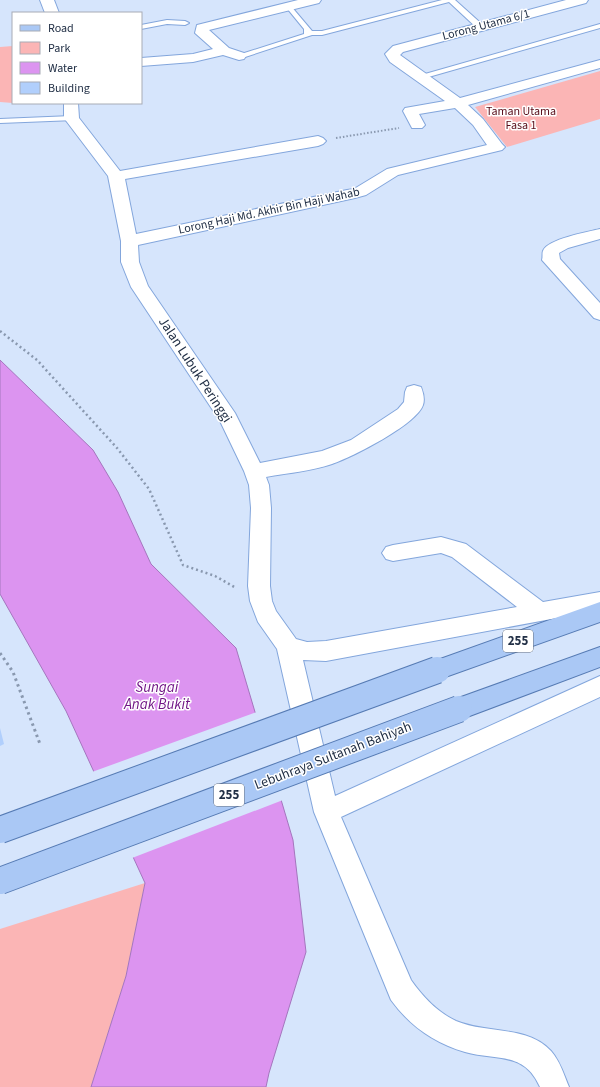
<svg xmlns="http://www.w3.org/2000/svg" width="600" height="1087" font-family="'Source Sans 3',sans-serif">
<rect width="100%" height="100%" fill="#d6e5fc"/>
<g fill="#fbb5b5">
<path d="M13 46V103L0 102V47Z"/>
<path d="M600 71V119L507 147 475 107Z"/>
<path d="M145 883 126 976 91 1087H0V929Z"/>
</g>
<path fill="#dc94f0" stroke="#a476bd" d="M0 360 93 450 118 492 151 564 236 648 293 840 306 952 269 1073 266 1087H91L126 976 145 883 66 711 0 594Z"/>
<path fill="#d6e5fc" d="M257 712 283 800 132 858 92 772Z"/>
<path fill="#b1cffc" d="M0 728 4 744 0 746Z"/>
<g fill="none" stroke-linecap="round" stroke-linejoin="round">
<g stroke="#83a6dc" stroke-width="2">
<g id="lane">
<path d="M442 0H455L485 27 478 29 449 2 322 35H312L242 58 235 56 304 34V29L286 7V5H290L312 31H322Z"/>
<path d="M167 20 185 21 189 23 185 25 167 24 141 29V25Z"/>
<path d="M600 24V28L425 78 418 76Z"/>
<path d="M72 116 76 118 75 120 0 123V119Z"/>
</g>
</g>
<g stroke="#83a6dc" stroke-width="2">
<g id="street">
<path d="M40 0H54L59 13H45Z"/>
<path d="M298 0H321L319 3 209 30 229 48 244 53 246 56 244 59 239 60 223 55 193 62 141 66V58L193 54 213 49 195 33 197 25Z"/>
<path d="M566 0H588L586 3 403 52 400 55 460 98 600 60V68L468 105 483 119 502 144 505 147 502 150 398 175 366 195 355 198 138 245 139 262 148 286 235 413 260 463 322 451 351 440 398 409 404 402 405 392 407 387 414 385 421 387C423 392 425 399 423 405 416 425 352 457 332 464 311 471 288 473 266 477L269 485 271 508 270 586 272 601 276 611 296 639 307 642 326 641 517 607 452 557 441 553 393 561 386 559 382 553 386 547 393 545 441 537 466 544 543 602 600 592V610L326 661 303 660 335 796 600 676V697L341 817 411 980C423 997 437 1012 456 1021 486 1034 527 1025 551 1051 560 1061 564 1075 569 1087H540C524 1051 497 1061 465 1052 434 1043 410 1026 391 1000L314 812 277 649 258 622 250 601 248 586 251 508 249 485 244 471 220 421 131 287 121 262V241L108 176 64 118V103H78L79 118 120 171 318 136 323 138 326 141 323 144 318 146 125 179 136 234 347 190 354 189 387 169 487 145 473 125 455 108 419 114 425 125 422 128H412L403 111 405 108 445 101 390 62 385 54 393 46Z"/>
<path d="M600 229V239L568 248 559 253 560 259 600 303V320L594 318 542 260C543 257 542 253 543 251 547 239 588 232 600 229Z"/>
</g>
</g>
<g stroke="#567bb4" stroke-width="2">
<g id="primary">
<path d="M600 602V622L437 680 429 677 425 670 429 663Z"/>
<path d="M600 647V667L459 720 450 717 447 709 450 701Z"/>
</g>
</g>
<path stroke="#8998af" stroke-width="2" stroke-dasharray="1.5 2" stroke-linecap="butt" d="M336 138 399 128"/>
<path stroke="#8998af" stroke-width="2.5" stroke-dasharray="2 3" stroke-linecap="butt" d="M0 331 37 360 117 448 149 489 183 565 215 576 236 588"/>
<path stroke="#8998af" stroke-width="3" stroke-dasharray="2.5 3.5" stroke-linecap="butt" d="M0 653 13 672 40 744"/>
<use href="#lane" fill="#fff" fill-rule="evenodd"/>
<use href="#street" fill="#fff" fill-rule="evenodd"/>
<use href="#primary" fill="#aac8f5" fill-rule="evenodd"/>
<g stroke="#567bb4" stroke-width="28" stroke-linecap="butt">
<g id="primary-bridge">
<path d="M0 830 437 670"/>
<path d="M0 881 459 709"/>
</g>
</g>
<use href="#primary-bridge" stroke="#aac8f5" stroke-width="26"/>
</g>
<g text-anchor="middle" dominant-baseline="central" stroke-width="3" stroke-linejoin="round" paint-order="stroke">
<g font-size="12" fill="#223046" stroke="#fff">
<text transform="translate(486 25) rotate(-15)">Lorong Utama 6/1</text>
<text transform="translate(269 211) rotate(-12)">Lorong Haji Md. Akhir Bin Haji Wahab</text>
</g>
<g font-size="12" fill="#570b17" stroke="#fff">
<text x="521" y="111">Taman Utama<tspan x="521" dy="14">Fasa 1</tspan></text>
</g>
<g fill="#fff" stroke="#646e7e" stroke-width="1">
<rect x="503" y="630" width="30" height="22" rx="3"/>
<rect x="214" y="784" width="30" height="22" rx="3"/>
</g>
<g font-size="13" font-weight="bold" fill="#223046">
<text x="518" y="641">255</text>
<text x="229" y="795">255</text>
</g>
<g font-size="14" fill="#223046" stroke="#fff">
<text transform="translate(195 370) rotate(57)">Jalan Lubuk Peringgi</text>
<text transform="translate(333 756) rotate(-21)">Lebuhraya Sultanah Bahiyah</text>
</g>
<g font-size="15" font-style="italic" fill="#721787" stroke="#fff">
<text x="157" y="687">Sungai<tspan x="157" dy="17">Anak Bukit</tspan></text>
</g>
</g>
<rect x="12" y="12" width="130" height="92" fill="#ffffff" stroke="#a7acb5"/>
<rect x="20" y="25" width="20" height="6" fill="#aac8f5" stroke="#a7acb5"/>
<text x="48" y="32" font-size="12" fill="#223046">Road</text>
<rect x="20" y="42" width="20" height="12" fill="#fbb5b5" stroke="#a7acb5"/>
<text x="48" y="52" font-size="12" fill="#223046">Park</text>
<rect x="20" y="62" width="20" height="12" fill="#dc94f0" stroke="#a7acb5"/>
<text x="48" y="72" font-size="12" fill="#223046">Water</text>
<rect x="20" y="82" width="20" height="12" fill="#b1cffc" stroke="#a7acb5"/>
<text x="48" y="92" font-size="12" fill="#223046">Building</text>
</svg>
